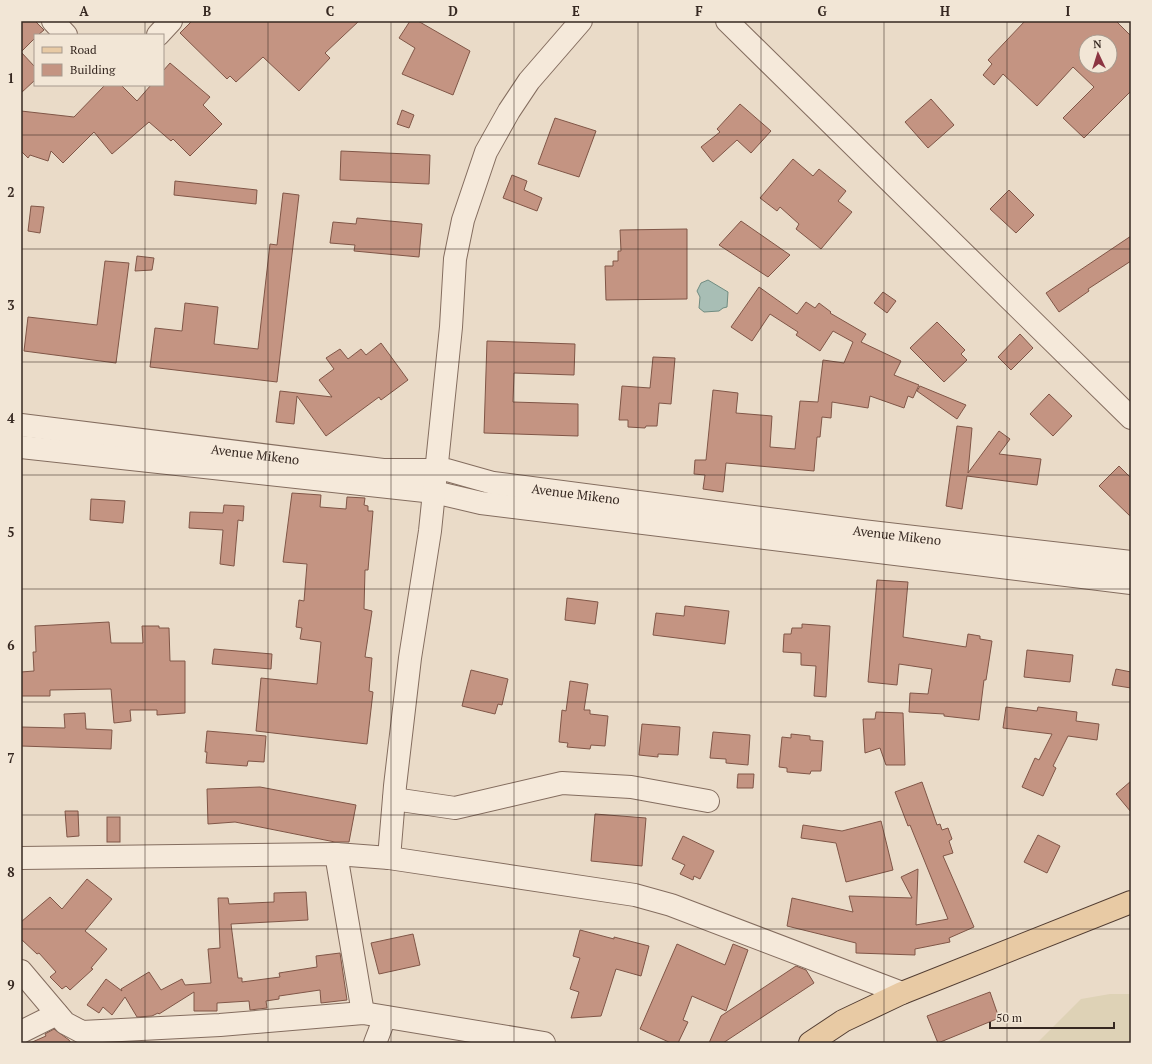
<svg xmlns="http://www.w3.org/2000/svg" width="1152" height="1064" font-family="'PT Serif',serif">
<rect width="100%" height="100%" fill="#eadbc8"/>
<path fill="#ded2b6" d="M1110 994H1131V1043L1038 1042 1081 999Z"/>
<path fill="#a8beb5" stroke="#708c81" d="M708 280 728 292 727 307 723 308 719 311 704 312 699 308 700 297 697 291 701 283Z"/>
<g fill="#c49482" stroke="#805647" fill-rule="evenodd">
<path d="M21 21H35L44 30 38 35H35V38L21 52Z"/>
<path d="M192 21H359L325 53 330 58 299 91 263 57 236 82 230 76 227 79 180 33Z"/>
<path d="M410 21H418L470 51 453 95 402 74 415 48 399 38Z"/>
<path d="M1025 21H1116L1131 36V91L1084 138 1063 118 1094 87 1073 67 1037 106 1003 74 994 85 983 75 992 64 988 60ZM1086 42H1110V66H1086Z"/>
<path d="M21 52 35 67V80L21 93Z"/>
<path d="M170 63 210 97 203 105 222 124 190 156 173 139 171 141 149 122 112 154 94 132 63 163 51 151 48 161 30 155 28 158 21 151V111L74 117 105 85H121L137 101 151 85H163V71Z"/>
<path d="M931 99 954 125 928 148 905 122Z"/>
<path d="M740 104 771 131 751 153 737 140 713 162 701 147 720 132 717 129Z"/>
<path d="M402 110 414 115 409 128 397 124Z"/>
<path d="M555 118 596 131 579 177 538 164Z"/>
<path d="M341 151 430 155 429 184 340 180Z"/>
<path d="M793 159 813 176 819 169 846 191 838 201 852 212 821 249 796 229 799 224 780 207 777 211 760 198Z"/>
<path d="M512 175 527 181 524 190 542 198 537 211 503 198Z"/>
<path d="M175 181 257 190 256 204 174 195Z"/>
<path d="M1009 190 1034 215 1016 233 990 209Z"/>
<path d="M283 193 299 195 277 382 150 367 155 328 182 331 185 303 218 307 214 344 258 349 270 244 277 245Z"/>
<path d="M31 206 44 207 40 233 28 231Z"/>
<path d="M357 218 422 224 419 257 354 251 355 245 330 243 333 222 356 224Z"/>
<path d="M741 221 790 255 768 277 719 245Z"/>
<path d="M687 229V299L606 300 605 266H613V261H618V251H621L620 230Z"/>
<path d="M1131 236V261L1088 289 1089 291 1059 312 1046 293Z"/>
<path d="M137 256 154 258 152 270 135 271Z"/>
<path d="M105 261 129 263 116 363 24 351 28 317 97 325Z"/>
<path d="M759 287 797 314 806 302 815 308 819 303 831 312 830 313 866 334 861 342 901 361 894 375 919 385 913 398 908 396 904 408 870 396 868 408 832 402 831 418 822 417 820 437H817L814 471 726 463 723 492 703 489 705 475 694 474 695 460H706L713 390 738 393 736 413 772 416 770 447 795 449 800 401 818 402 823 360 844 363 853 342 833 331 820 351 796 335 798 332 770 314 752 341 731 327Z"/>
<path d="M883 292 896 301 887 313 874 303Z"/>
<path d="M937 322 965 350 961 354 967 360 944 382 910 348Z"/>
<path d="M1020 334 1033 348 1011 370 998 357Z"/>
<path d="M487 341 575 344 574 375 514 373 513 402 578 404V436L484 433Z"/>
<path d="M381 343 408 380 381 400 379 397 326 436 297 396 294 424 276 422 280 391 332 397 319 380 334 369 326 358 340 349 348 359 361 349 366 355Z"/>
<path d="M653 357 675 358 671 404 659 403 657 426H646L645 428 628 427V420H619L622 386 650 388Z"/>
<path d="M920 386 966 405 957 419 917 391Z"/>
<path d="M1049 394 1072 416 1053 436 1030 414Z"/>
<path d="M957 426 972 428 968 473 999 431 1010 439 999 454 1041 459 1037 485 967 476 962 509 946 506Z"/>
<path d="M1119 466 1131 478V517L1099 486Z"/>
<path d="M292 493 321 495 320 507 346 509 347 497 365 498 364 505 368 506V511H373L368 570H365L364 609 372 611 365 657 372 658 369 691 373 692 367 744 256 731 261 678 317 684 321 642 300 639 302 628 296 627 299 600 304 601 307 564 283 562Z"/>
<path d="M91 499 125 501 123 523 90 520Z"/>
<path d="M224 505 244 506 243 521 238 520 234 566 220 564 223 530 189 528 190 512 223 513Z"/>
<path d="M877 580 908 582 903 637 966 647 968 634 980 636V639L992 641 986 680H984L979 720 944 716V714L909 712 910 693 928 694 932 669 899 664 897 685 868 682Z"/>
<path d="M567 598 598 602 595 624 565 620Z"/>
<path d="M685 606 729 611 725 644 653 635 656 613 684 616Z"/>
<path d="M109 622 111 643H143L142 626H159V628H169L170 661H185V713L157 715V710H130L131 721 114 723 111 689 50 690V696H21V672L34 671 33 652H36L35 626Z"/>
<path d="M802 624 830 626 826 697 814 696 816 666 801 665V653L783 652 784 634H791L792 628H802Z"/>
<path d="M214 649 272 654 271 669 212 664Z"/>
<path d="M1027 650 1073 655 1070 682 1024 677Z"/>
<path d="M1116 669 1131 672V688L1112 685Z"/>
<path d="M471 670 508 679 502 705 498 704 495 714 462 706Z"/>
<path d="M570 681 588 684 584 710H590V714L608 716 605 746 591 745 590 749 567 747 568 743 559 742 562 710 566 711Z"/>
<path d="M1006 707 1037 711 1038 707 1077 712 1076 721 1099 724 1097 740 1068 736 1053 766 1056 768 1043 796 1022 787 1035 758 1039 760 1052 734 1003 728Z"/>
<path d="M876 712 903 713 905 765H886L880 748 865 753 863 719H875Z"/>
<path d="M85 713 86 729 112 730 111 749 21 746V727L65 728 64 714Z"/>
<path d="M642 724 680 727 678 755 658 754V757L639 755Z"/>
<path d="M207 731 266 736 264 762 248 761 247 766 206 763 207 752H205Z"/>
<path d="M713 732 750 735 748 765 726 763V759L710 758Z"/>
<path d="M791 734 810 736V740L823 741 821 771H811L810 774 787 772V768L779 767 782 737 791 738Z"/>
<path d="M738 774H754L753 788H737Z"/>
<path d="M1131 781V812L1116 794Z"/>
<path d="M922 782 937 825 940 824 942 830 948 828 952 839 949 841 953 853 943 856 974 927 949 938 950 942 915 949V955L856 953V943L787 926 792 898 853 912 849 896 912 898 901 877 918 869 916 925 948 919 910 825 908 826 895 792Z"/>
<path d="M260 787 356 805 349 842H335L235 822 208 824 207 789Z"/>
<path d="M65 811H78L79 836 67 837Z"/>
<path d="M595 814 646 818 642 866 591 861Z"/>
<rect x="107" y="817" width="13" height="25"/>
<path d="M881 821 893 870 846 882 836 843 801 838 803 825 842 831Z"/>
<path d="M1038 835 1060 846 1047 873 1024 862Z"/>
<path d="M683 836 714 851 700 879 694 876 693 880 680 874 685 865 672 859Z"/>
<path d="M87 879 112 899 85 931 107 949 91 968 93 969 70 990 66 986 62 989 50 977 56 972 39 953 37 954 21 939V922L50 897 62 909Z"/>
<path d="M306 892 308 920 231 924 238 978H242V982L280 977 279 973 317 967 316 956 340 953 347 1000 321 1003 320 990 279 996V999L266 1001 267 1008 250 1010 249 1001 217 1003V1011H194V992L159 1014 158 1013 152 1016 137 1017 125 997 112 1015 103 1007 99 1013 87 1005 106 979 122 991 121 989 149 972 161 990 182 979 185 985 211 983 208 949 220 948 218 898H228L229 904 274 902V893Z"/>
<path d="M580 930 614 939V937L649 946 641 976 616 969 601 1016 571 1018 579 992 570 989 580 958 573 956Z"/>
<path d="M413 934 420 965 379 974 371 943Z"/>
<path d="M677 944 725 965 733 944 748 950 726 1011 692 996 683 1020 688 1022 678 1043H671L640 1029Z"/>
<path d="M796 966 806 970 814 983 723 1043H709L721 1016Z"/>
<path d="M990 992 999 1018 938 1043 927 1016Z"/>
<path d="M54 1029 69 1040 71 1043H30L46 1036 45 1034Z"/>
</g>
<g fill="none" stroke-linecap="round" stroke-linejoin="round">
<g stroke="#846d5f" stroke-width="24">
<g id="minor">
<path d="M53 21 66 35"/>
<path d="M727 21 1131 418"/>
<path d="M158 35 171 21"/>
<path id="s1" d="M21 425 383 470H447L493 483 862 531 1131 562"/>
<path d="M21 447 434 492 481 503 1131 583"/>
<path d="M394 799 455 808 562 783 631 787 708 801"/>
<path d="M336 854 363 1013"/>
<path d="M21 858 336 854 389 858 635 895 671 905 902 993"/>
<path d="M389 858 395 786 410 658 430 531 451 327 455 259 463 220 486 152 509 111 529 81 581 21"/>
<path d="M21 971 65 1023 82 1032 220 1025 363 1013 544 1043"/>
<path d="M21 1032 57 1014"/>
<path d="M375 1043 385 1017"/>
</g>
</g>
<g stroke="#523d32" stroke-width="24">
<path id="major" d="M810 1043 843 1021 902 993 1131 902"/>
</g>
<use href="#minor" stroke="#f5e9da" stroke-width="22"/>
<use href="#major" stroke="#e8caa4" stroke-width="22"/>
</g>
<path fill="none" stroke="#362821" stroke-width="1" stroke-opacity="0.55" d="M145 21V35M268 21V1043M391 21V1043M514 21V1043M638 21V1043M761 21V1043M884 21V1043M1007 21V1043M145 85V1043M21 135H1131M21 249H1131M21 362H1131M21 475H1131M21 589H1131M21 702H1131M21 815H1131M21 929H1131"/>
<g text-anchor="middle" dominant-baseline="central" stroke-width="3" stroke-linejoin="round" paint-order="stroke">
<g font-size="13" fill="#362821" stroke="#f2e6d6">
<text stroke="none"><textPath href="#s1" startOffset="236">Avenue Mikeno</textPath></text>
<text stroke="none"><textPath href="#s1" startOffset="560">Avenue Mikeno</textPath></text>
<text stroke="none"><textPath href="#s1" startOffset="884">Avenue Mikeno</textPath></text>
</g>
</g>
<rect width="1152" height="1064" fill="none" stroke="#f2e6d6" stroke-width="44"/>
<rect x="34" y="34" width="130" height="52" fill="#f2e6d6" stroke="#a79a8e"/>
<rect x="42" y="47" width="20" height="6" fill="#e8caa4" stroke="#a79a8e"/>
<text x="70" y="54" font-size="12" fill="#362821">Road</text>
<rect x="42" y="64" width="20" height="12" fill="#c49482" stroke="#a79a8e"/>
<text x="70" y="74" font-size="12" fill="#362821">Building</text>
<g transform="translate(1098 54) rotate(356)"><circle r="19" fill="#f2e6d6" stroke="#a79a8e"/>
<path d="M0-3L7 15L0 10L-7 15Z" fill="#8c3542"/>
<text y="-6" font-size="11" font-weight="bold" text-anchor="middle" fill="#362821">N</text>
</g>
<path d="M990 1022v6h124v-6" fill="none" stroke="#362821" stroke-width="2"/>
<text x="996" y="1022" font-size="12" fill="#362821" stroke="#f2e6d6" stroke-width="3" paint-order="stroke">50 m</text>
<rect x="22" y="22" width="1108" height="1020" fill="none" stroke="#362821" stroke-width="1.5"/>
<g font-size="13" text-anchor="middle" font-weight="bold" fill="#362821">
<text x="84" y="16">A</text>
<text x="207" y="16">B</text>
<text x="330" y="16">C</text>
<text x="453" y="16">D</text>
<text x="576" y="16">E</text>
<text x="699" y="16">F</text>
<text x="822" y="16">G</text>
<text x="945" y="16">H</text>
<text x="1068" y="16">I</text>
<text x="11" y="83">1</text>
<text x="11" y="197">2</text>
<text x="11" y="310">3</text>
<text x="11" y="423">4</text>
<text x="11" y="537">5</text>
<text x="11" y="650">6</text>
<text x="11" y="763">7</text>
<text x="11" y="877">8</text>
<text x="11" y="990">9</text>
</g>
</svg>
